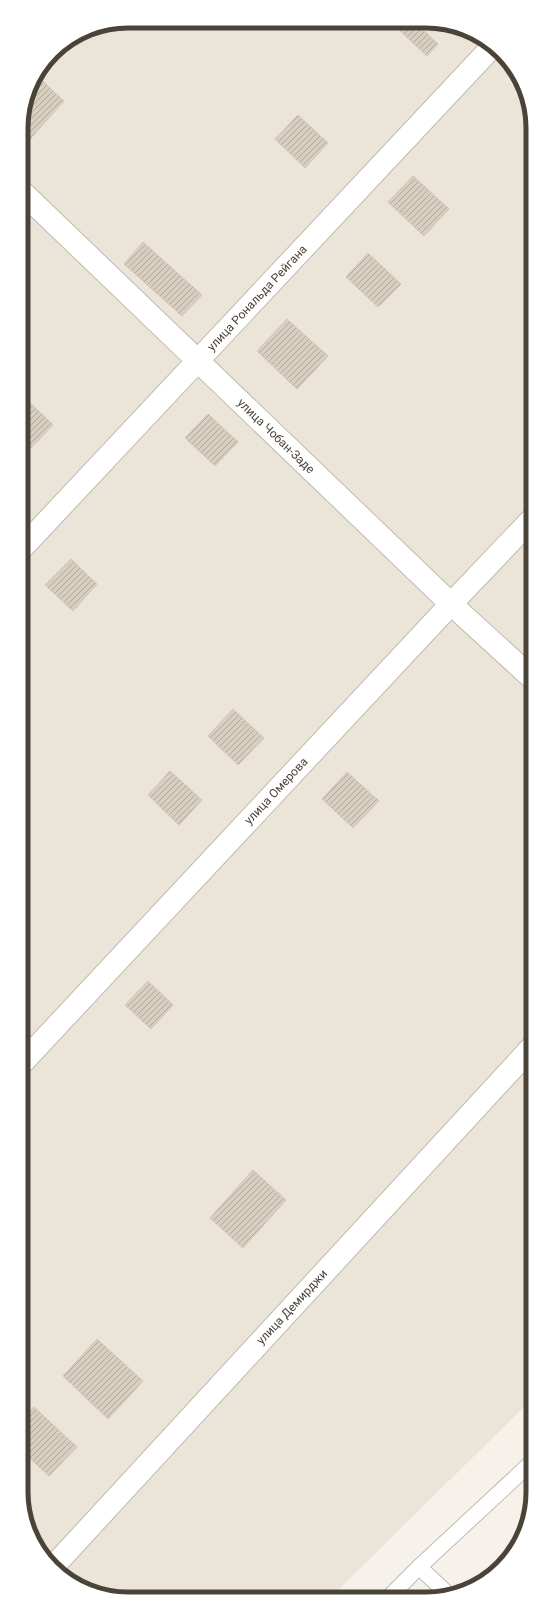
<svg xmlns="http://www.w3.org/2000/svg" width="554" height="1620" font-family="Roboto,sans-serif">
<defs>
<pattern id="building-hatch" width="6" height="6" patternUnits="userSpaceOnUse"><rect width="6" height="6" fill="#d8cec0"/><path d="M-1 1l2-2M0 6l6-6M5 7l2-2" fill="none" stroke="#b1a99d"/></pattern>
</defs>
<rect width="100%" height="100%" fill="#f6f2eb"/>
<path fill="#eae4d9" d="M128 21 447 23 502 52 531 107 533 1398 331 1597H107L52 1568 23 1513 21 120 32 81 57 48 87 29Z"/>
<g fill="url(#building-hatch)" stroke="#d3c6b3">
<path d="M399 23H416L438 44 427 56 395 26Z"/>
<path d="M36 75 64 101 23 147 21 145V120L32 81Z"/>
<path d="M298 115 328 143 305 168 275 139Z"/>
<path d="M413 176 449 209 424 236 388 202Z"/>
<path d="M143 242 202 295 182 316 124 264Z"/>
<path d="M368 253 401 284 378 307 346 277Z"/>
<path d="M287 319 328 356 297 389 257 351Z"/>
<path d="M22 395 53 425 26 453 22 449Z"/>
<path d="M208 414 238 442 215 466 185 438Z"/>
<path d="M71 559 97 584 73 611 45 585Z"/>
<path d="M22 692 29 699 22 706Z"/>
<path d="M233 709 264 738 238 765 208 736Z"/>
<path d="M170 771 202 800 179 825 148 795Z"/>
<path d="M347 772 379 801 353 828 322 799Z"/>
<path d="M148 981 173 1005 151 1029 125 1005Z"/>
<path d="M253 1170 286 1200 243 1248 210 1218Z"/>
<path d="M97 1339 143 1381 108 1419 63 1376Z"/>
<path d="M34 1407 77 1447 49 1476 23 1452V1419Z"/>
</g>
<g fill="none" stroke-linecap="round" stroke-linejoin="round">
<g stroke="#c2baad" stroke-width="17">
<g id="lane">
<path d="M419 1567 450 1596"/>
<path d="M389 1597 419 1567 533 1461"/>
</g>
</g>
<g stroke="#c2baad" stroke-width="24">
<g id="street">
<path d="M21 191 451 604 532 678"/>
<path d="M22 548 492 47"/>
<path d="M22 1063 451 604 531 520"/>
<path d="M52 1568 532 1047"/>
</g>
</g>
<use href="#lane" stroke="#fff" stroke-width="15"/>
<use href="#street" stroke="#fff" stroke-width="22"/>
</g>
<g text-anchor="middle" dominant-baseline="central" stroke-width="3" stroke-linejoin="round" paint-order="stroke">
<g font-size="12" fill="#4b4338" stroke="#fff">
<text transform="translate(257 298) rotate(-47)">улица Рональда Рейгана</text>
<text transform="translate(276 436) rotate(44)">улица Чобан-Заде</text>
<text transform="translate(276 791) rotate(-47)">улица Омерова</text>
<text transform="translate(292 1307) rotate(-47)">улица Демирджи</text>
</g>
</g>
<path d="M0 0H554V1620H0ZM128 28H426A100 100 0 0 1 526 128V1492A100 100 0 0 1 426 1592H128A100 100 0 0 1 28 1492V128A100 100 0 0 1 128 28Z" fill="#fff" fill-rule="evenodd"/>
<path fill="none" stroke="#4b4338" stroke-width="5" d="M128 28H426A100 100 0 0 1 526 128V1492A100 100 0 0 1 426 1592H128A100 100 0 0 1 28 1492V128A100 100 0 0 1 128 28Z"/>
</svg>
